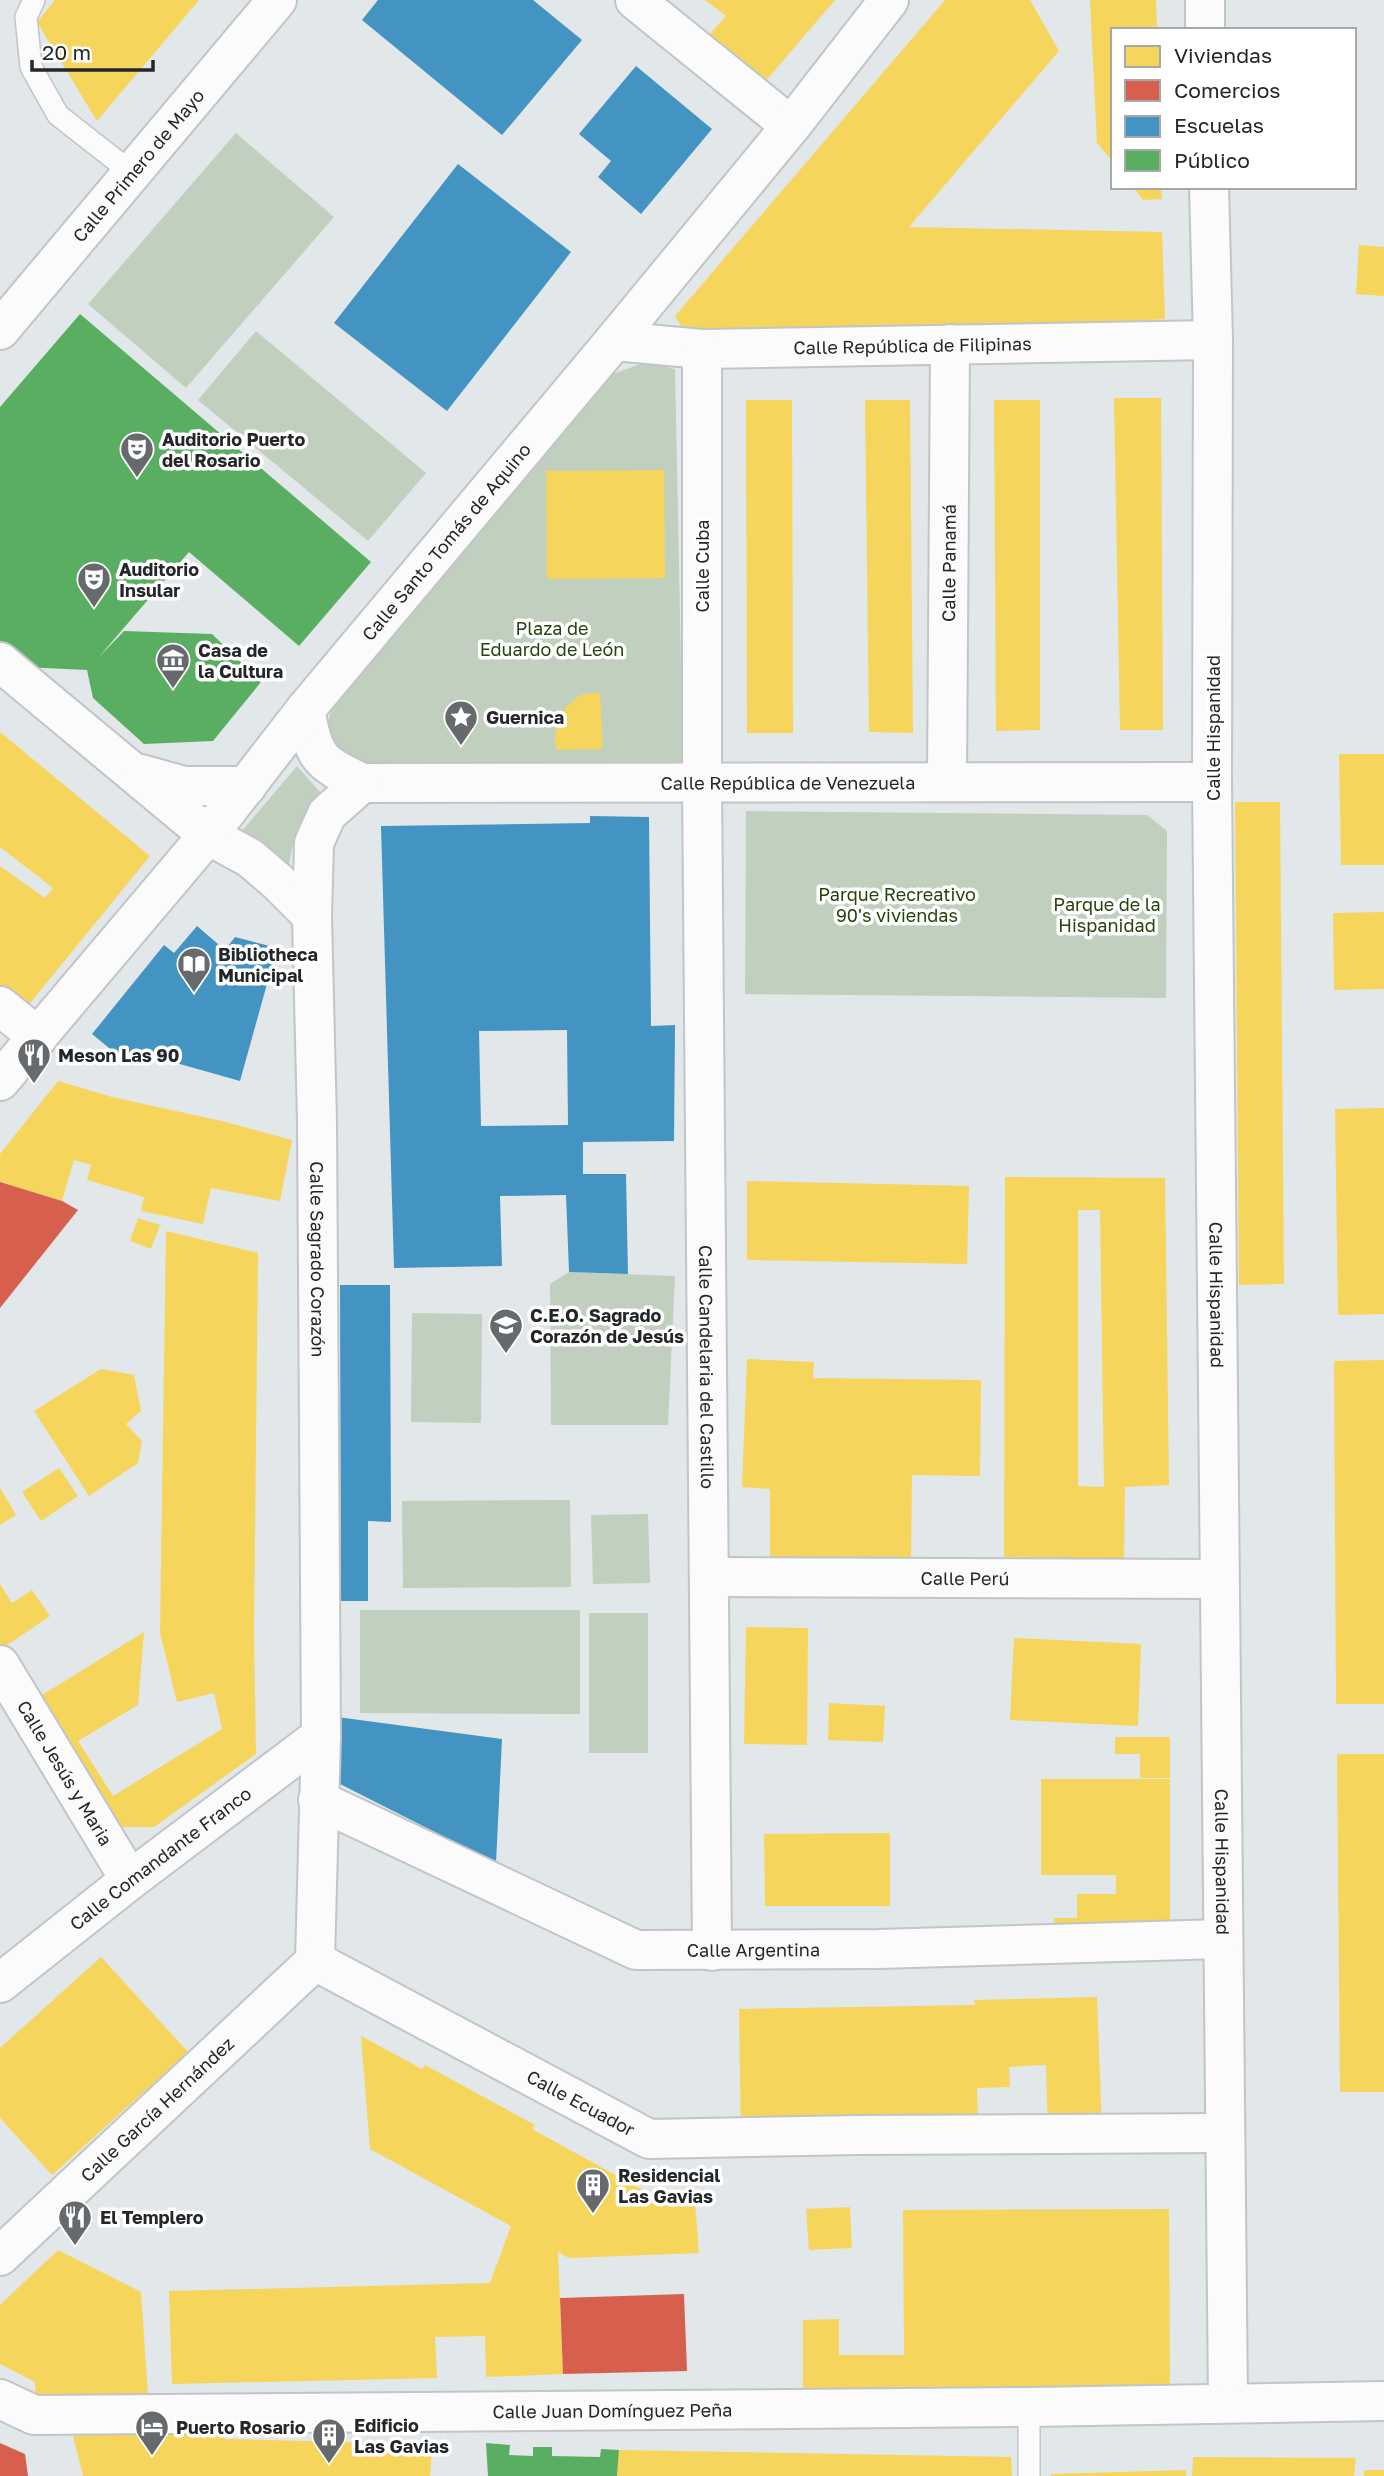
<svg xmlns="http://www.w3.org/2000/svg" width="1384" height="2476" font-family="'Golos Text',sans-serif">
<rect width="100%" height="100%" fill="#e2e7ea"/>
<g fill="#c1cfbe">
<path d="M236 133 334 217 186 388 88 304Z"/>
<path d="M256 331 426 473 368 541 198 400Z"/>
<path d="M646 362 675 369 683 764 368 770 344 761 326 730 333 703 596 380Z"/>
<path d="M297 766 320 792C299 819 295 831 289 865L242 831Z"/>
<path d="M746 811 1147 815 1167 831 1166 998 745 994Z"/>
<path d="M569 1272 675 1276 668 1425H551L550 1284Z"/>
<path d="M412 1313 482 1314 481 1423 411 1422Z"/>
<path d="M570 1500 571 1587 403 1588 402 1501Z"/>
<path d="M648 1514 650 1583 593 1584 591 1515Z"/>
<path d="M360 1610H580V1714L360 1713Z"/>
<rect x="589" y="1613" width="59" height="140"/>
</g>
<g fill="#f6d55c" fill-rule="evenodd">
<path d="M55 0H199L97 121 37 22Z"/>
<path d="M705 0H835L763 84 707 37 726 16Z"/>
<path d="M945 0H1030L1059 51 909 227 1162 232 1165 319 1121 322 684 331 675 316Z"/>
<path d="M1090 0H1156L1157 30H1113V162L1097 143Z"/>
<path d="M1133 187H1161L1162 199 1143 200Z"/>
<path d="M1359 245 1384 247V296L1356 294Z"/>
<path d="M1114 398H1161L1163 730H1120Z"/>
<path d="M746 400H792L793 733H747Z"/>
<path d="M865 400H910L913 733 869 732Z"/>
<path d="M994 400H1040V730L996 731Z"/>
<path d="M664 470 665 578 547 579 546 471Z"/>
<path d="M591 693H600L603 749 556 750 555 736 559 718 567 706 580 695Z"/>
<path d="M0 732 150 856 22 1013 0 994V866L45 898 53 888 0 847Z"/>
<path d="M1339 754H1384V865H1341Z"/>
<path d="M1235 802H1280L1284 1284 1239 1285Z"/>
<path d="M1384 912V989L1334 990 1333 913Z"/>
<path d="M58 1081 112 1097 226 1122 292 1140 280 1201 211 1188 203 1224 141 1211 144 1197 87 1180 91 1165 74 1160 62 1201 0 1182V1154Z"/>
<path d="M1384 1108V1314L1338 1315 1335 1109Z"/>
<path d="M1005 1177 1165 1178 1169 1485 1125 1487 1124 1559 1004 1557ZM1078 1210H1100L1104 1487 1078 1486Z"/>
<path d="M747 1181 969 1186 967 1264 747 1260Z"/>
<path d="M138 1218 160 1225 151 1249 130 1241Z"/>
<path d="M166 1231 258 1253 254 1633 256 1754 154 1827H121L39 1697 144 1632 138 1705 78 1741 113 1796 222 1729 214 1693 177 1702 160 1633Z"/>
<path d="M747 1359 814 1362 813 1378 981 1380 980 1476 912 1475 911 1560 770 1559V1489L742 1487Z"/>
<path d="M1384 1360V1704H1336L1334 1361Z"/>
<path d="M101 1369 134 1375 141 1411 126 1424 142 1441 138 1463 89 1496 34 1411Z"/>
<path d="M59 1468 78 1496 41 1521 22 1492Z"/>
<path d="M0 1488 16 1515 0 1525Z"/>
<path d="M0 1584 12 1603 32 1590 50 1616 0 1650Z"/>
<path d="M746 1627 808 1628 807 1745 744 1744Z"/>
<path d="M1014 1638 1141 1644 1138 1726 1010 1720Z"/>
<path d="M829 1703 885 1706 883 1742 828 1740Z"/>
<path d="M1115 1737H1170V1778H1140V1754H1115Z"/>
<path d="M1337 1754H1384V2092H1340Z"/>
<path d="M1041 1779H1170V1936H1055L1054 1918H1077V1894H1116V1875H1041Z"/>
<path d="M890 1833V1906H765L764 1834Z"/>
<path d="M101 1957 188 2052 52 2175 0 2118V2048Z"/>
<path d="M1097 1997 1102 2132 1048 2134 1046 2065 1009 2067 1010 2087 977 2088 978 2132 741 2137 739 2009 975 2005 974 2000Z"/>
<path d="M361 2036 422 2069 425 2065 535 2125 532 2129 668 2204 695 2202 699 2253 569 2258 558 2252 563 2374 486 2377 485 2336 435 2337 437 2378 172 2384 169 2291 490 2283 511 2226 370 2149Z"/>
<path d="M850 2207 852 2248 809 2250 806 2209Z"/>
<path d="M1169 2209 1170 2388 803 2389V2320L839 2319V2355H904L903 2210Z"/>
<path d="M58 2250 141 2292 148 2395 36 2403 35 2382 0 2364V2305Z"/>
<path d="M81 2429 224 2432 225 2439 392 2443V2453H426V2444L432 2448 430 2476H83L73 2436H81Z"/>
<path d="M619 2450 1011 2457 1012 2476H617Z"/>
<path d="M1193 2457 1356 2458 1354 2476H1192Z"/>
<path d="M1186 2470V2476H1051V2474Z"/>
<rect x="1364" y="2470" width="20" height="6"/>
</g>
<g fill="#d6604d">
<path d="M0 1182 62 1201 78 1210 0 1308Z"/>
<path d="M684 2294 687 2371 563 2374 560 2298Z"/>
<path d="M0 2443 25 2454 28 2476H0Z"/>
</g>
<g fill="#4393c3" fill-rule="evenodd">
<path d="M378 0H533L582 40 502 135 362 20Z"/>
<path d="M636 66 712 129 641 214 598 177 611 161 579 134Z"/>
<path d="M458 164 571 252 447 411 334 323Z"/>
<path d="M590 816 649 817 651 1026 675 1025 674 1141 583 1142V1174H626L628 1274 569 1272 566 1195 500 1196 502 1266 394 1268 381 826 590 823ZM567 1030 568 1125 481 1126 479 1031Z"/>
<path d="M197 926 225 950 235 937 277 948 240 1081 141 1053 131 1066 92 1034 164 945 174 953Z"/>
<path d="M340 1285H390L391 1522 368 1521V1601H341Z"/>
<path d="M337 1717 502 1739 496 1863 338 1783Z"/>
</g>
<g fill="#5aae61">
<path d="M80 314 371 562 299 646 189 552 98 658 124 631 212 634 261 682 213 741 144 744 93 698 87 670 24 667 0 646V407Z"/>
<path d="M486 2443 510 2445 509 2455 533 2456V2447H552V2456L600 2457 601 2449 619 2450 617 2476H488Z"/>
</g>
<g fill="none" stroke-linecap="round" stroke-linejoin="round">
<g stroke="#c1c5c7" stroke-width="24">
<g id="service">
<path d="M34 0 26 17 31 67 58 115 132 173"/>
<path d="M1029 2407V2476"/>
</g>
</g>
<g stroke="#c1c5c7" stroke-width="42">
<g id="minor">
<path d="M635 0 791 126"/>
<path d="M1205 0V30"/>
<path id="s1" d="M1209 187 1213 340 1212 782 1228 2402"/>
<path id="s2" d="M614 341 702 349 1213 340"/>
<path id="s3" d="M702 349V783L712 1951"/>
<path d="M0 662 208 835 250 858 278 882 312 916"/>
<path id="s4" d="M305 710C315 759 317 761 362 783L1212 782"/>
<path d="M141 774 184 786H247"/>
<path id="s5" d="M947 782 950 344"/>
<path id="s6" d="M362 783 327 814 314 843 312 916 317 1122 321 1736 315 1961 649 2139 859 2135 1224 2133"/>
<path d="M0 1006 38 1037"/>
<path id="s7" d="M0 1081 208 835 305 710 614 341 791 126 889 0"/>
<path id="s8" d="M709 1577 1219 1579"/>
<path id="s9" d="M0 1665 130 1880"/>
<path id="s10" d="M318 1800 636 1950 878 1949 1222 1939"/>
<path id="s11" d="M0 1983 130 1880 321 1736"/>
<path id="s12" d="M0 2256 315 1961"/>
<path id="s13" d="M0 2399 34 2415 1029 2407 1384 2401"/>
</g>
</g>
<g stroke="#c1c5c7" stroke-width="42">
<g id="tertiary">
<path id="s14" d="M0 330 277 0"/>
</g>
</g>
<use href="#service" stroke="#fbfbfc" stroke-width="21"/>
<use href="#minor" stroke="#fbfbfc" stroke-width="38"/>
<use href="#tertiary" stroke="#fbfbfc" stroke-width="38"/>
</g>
<defs>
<g id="theatre-pin" transform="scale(1.75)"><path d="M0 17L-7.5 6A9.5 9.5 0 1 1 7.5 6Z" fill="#666a6d" stroke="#fff"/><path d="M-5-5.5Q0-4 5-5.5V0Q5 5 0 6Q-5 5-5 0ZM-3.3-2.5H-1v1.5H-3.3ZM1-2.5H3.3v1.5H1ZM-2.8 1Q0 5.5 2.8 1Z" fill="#fff"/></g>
<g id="museum-pin" transform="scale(1.75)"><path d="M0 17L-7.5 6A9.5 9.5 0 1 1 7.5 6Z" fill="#666a6d" stroke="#fff"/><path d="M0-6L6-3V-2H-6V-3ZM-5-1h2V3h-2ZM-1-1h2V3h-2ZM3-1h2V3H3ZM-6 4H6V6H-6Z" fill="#fff"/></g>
<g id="sight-pin" transform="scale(1.75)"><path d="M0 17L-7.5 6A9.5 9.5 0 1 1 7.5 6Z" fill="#666a6d" stroke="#fff"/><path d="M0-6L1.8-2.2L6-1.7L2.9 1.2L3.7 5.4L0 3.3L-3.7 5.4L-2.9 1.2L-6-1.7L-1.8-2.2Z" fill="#fff"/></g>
<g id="library-pin" transform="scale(1.75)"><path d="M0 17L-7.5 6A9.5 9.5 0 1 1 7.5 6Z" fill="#666a6d" stroke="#fff"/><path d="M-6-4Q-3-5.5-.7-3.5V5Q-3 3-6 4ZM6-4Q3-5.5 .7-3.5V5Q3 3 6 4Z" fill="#fff"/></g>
<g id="restaurant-pin" transform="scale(1.75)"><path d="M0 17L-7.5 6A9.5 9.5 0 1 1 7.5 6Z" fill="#666a6d" stroke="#fff"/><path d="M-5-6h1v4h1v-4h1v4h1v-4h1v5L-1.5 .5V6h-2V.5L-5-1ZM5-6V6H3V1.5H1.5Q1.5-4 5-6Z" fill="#fff"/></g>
<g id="school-pin" transform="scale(1.75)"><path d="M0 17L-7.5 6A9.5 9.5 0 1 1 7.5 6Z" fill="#666a6d" stroke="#fff"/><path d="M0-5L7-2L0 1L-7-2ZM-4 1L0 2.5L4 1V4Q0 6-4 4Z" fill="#fff"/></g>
<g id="building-pin" transform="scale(1.75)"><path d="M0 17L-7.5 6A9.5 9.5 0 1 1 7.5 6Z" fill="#666a6d" stroke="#fff"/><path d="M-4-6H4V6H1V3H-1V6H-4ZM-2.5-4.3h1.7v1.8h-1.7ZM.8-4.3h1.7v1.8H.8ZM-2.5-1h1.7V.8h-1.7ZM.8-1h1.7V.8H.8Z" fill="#fff"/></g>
<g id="hotel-pin" transform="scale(1.75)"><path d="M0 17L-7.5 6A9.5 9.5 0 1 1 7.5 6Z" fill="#666a6d" stroke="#fff"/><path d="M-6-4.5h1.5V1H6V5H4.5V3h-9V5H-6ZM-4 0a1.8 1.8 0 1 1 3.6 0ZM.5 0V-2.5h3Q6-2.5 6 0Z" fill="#fff"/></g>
</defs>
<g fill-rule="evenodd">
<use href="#theatre-pin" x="137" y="449"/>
<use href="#theatre-pin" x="94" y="579"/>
<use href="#museum-pin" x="173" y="660"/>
<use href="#sight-pin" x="461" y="717"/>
<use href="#library-pin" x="194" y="964"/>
<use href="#restaurant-pin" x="34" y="1055"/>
<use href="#school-pin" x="506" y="1325"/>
<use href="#building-pin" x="593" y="2185"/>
<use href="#restaurant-pin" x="75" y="2217"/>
<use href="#hotel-pin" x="152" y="2427"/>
<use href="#building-pin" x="329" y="2435"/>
</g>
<g text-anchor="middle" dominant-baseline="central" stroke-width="7" stroke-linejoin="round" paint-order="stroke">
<g font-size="18" fill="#242629" stroke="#fff">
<text stroke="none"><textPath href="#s14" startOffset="215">Calle Primero de Mayo</textPath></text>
<text stroke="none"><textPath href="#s2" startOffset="299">Calle República de Filipinas</textPath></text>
<text stroke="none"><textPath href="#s7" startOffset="700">Calle Santo Tomás de Aquino</textPath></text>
<text stroke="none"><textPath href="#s5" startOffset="219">Calle Panamá</textPath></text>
<text transform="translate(702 566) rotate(-90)">Calle Cuba</text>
<text transform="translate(1213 728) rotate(-90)">Calle Hispanidad</text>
<text stroke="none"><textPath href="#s4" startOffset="525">Calle República de Venezuela</textPath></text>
<text stroke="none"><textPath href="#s6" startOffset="495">Calle Sagrado Corazón</textPath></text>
<text stroke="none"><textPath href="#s1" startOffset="1108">Calle Hispanidad</textPath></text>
<text stroke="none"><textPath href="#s3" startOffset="1018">Calle Candelaria del Castillo</textPath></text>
<text stroke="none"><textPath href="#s8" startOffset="256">Calle Perú</textPath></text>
<text stroke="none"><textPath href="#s9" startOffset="126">Calle Jesús y Maria</textPath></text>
<text stroke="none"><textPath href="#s11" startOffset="203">Calle Comandante Franco</textPath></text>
<text stroke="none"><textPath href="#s1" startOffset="1675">Calle Hispanidad</textPath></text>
<text stroke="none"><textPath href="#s10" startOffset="469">Calle Argentina</textPath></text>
<text stroke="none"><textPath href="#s6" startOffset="1498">Calle Ecuador</textPath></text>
<text stroke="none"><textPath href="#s12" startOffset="215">Calle García Hernández</textPath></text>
<text stroke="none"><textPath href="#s13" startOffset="616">Calle Juan Domínguez Peña</textPath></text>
</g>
<g font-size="18" font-weight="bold" fill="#242629" stroke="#fff" text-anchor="start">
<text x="162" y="439">Auditorio Puerto<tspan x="162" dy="21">del Rosario</tspan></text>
<text x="119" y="569">Auditorio<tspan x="119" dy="21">Insular</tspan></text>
<text x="198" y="650">Casa de<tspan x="198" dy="21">la Cultura</tspan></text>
<text x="486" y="717">Guernica</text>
<text x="218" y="954">Bibliotheca<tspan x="218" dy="21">Municipal</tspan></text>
<text x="58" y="1055">Meson Las 90</text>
<text x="530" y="1315">C.E.O. Sagrado<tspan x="530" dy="21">Corazón de Jesús</tspan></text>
<text x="618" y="2175">Residencial<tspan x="618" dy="21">Las Gavias</tspan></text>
<text x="100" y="2217">El Templero</text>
<text x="354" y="2425">Edificio<tspan x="354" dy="21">Las Gavias</tspan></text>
<text x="176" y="2427">Puerto Rosario</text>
</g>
<g font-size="18" fill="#25440c" stroke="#fff">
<text x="552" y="628">Plaza de<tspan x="552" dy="21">Eduardo de León</tspan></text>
<text x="897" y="894">Parque Recreativo<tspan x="897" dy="21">90's viviendas</tspan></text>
<text x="1107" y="904">Parque de la<tspan x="1107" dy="21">Hispanidad</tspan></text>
</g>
</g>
<rect x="1111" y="28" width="245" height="161" fill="#ffffff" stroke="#a7a8a9" stroke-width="2"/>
<rect x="1125" y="46" width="35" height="21" fill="#f6d55c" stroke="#a7a8a9" stroke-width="2"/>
<text x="1174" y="63" font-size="21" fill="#242629">Viviendas</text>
<rect x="1125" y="80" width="35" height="21" fill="#d6604d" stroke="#a7a8a9" stroke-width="2"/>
<text x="1174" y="98" font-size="21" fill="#242629">Comercios</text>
<rect x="1125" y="116" width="35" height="21" fill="#4393c3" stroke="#a7a8a9" stroke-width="2"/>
<text x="1174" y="133" font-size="21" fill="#242629">Escuelas</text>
<rect x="1125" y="150" width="35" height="21" fill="#5aae61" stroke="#a7a8a9" stroke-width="2"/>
<text x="1174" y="168" font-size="21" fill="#242629">Público</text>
<path d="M32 60v10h121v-10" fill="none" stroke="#242629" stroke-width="3.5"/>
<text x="42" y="60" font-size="21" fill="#242629" stroke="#ffffff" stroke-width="5" paint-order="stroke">20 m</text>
</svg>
